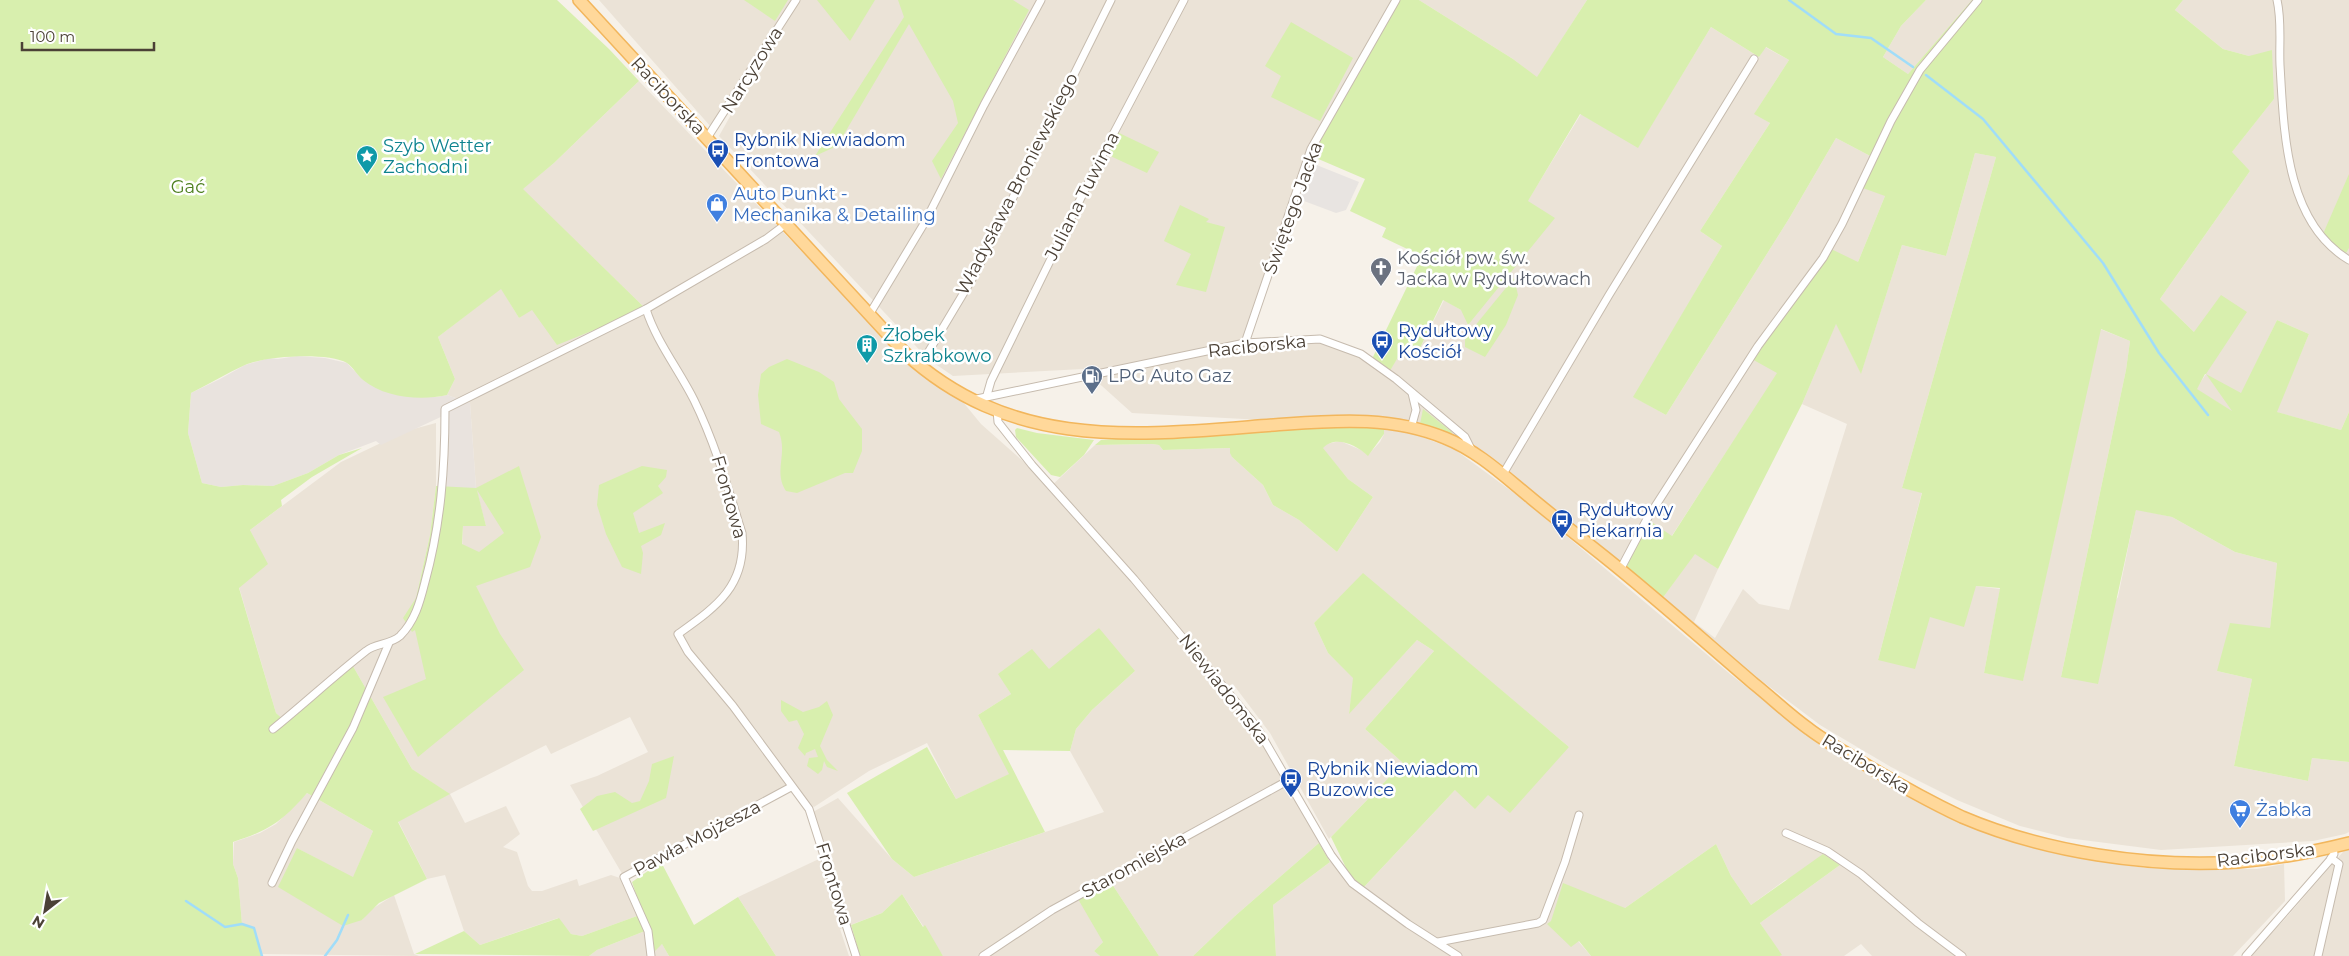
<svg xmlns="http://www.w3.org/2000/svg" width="2349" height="956" font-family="Montserrat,sans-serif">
<rect width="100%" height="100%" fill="#f6f1e9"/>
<g fill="#ebe3d7">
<path d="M599 0H1396L1311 149 1245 342 1320 339 1361 354 1388 373 1403 349 1420 348 1444 300 1461 310 1581 114 1638 147 1711 27 1759 57 1765 47 1789 60 1755 113 1770 123 1700 231 1722 246 1634 397 1666 415 1790 217 1836 138 1874 158 1885 196 1858 262 1778 373 1671 537 1647 520 1620 570 1472 452 1411 428 1132 413 1083 369 953 376 928 359 719 136 793 5 711 127Z"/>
<path d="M1419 0H1587L1537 78 1513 59Z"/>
<path d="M1926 0H1972L1908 74 1883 57 1901 26Z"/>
<path d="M2183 0H2349V412L2341 430 2276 412 2309 334 2277 320 2233 412 2196 389 2206 374 2194 332 2160 299 2250 171 2231 153 2274 99 2249 56 2223 49 2175 10Z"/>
<path d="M639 81 889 343 963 402 981 424 1033 470 1049 488 1095 445 1152 444 1159 445 1163 450 1231 448 1232 457 1263 485 1273 505 1299 520 1337 552 1373 497 1348 479 1322 448 1327 444 1340 441 1361 450 1368 455 1380 442 1384 434V429L1411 433 1454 449 1525 501 1730 674 1797 726 1875 776 1942 815 2069 856 2145 868 2257 869 2284 864 2285 901 2233 956H1872L1861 944 1844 956H1780L1781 955 1760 923 1840 865 1785 880 1751 905 1731 876 1716 844 1578 941 1591 956H1276L1273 905 1330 862H1336L1363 888 1455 790 1488 795 1569 747 1363 574 1314 623 1328 653 1354 678 1349 713 1417 640 1434 651 1365 729 1403 763 1329 839 1270 733 1233 684 1223 691 1289 780 1319 843 1235 916 1193 956H1159L1112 884 1103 942 1094 951 1100 956H943L902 894 882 913 840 929 849 956H776L738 897 821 858 813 812 838 798 892 859 914 877 1104 812 1070 751 1076 729 1092 710 1135 671 1049 669 999 674 1011 694 978 715 1010 774 956 799 927 743 869 771 814 807 791 787 624 877 570 785 597 776 648 752 630 717 551 754 546 745 450 794 465 823 506 806 520 834 503 847 517 852 528 886 532 891H542L577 879 579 886 611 875 620 878 637 916 582 936 571 934 558 918 480 945 464 931 445 875 427 879 398 821 449 794 412 769 350 661 284 720 276 713 239 587 267 564 250 530 341 462 406 431 436 423V486L430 535 416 598 460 600 463 526H486L476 488 470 403 447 395 455 379 438 337 501 288 519 318 531 309 645 308 522 189 554 163Z"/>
<path d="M1975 153 1996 157 1902 488 1922 492 1878 660 1930 617 1976 586 2000 589 1984 673 2023 680 2100 329 2130 341 2126 370 2061 677 2118 597 2136 509 2172 517 2235 552 2277 563 2270 628 2217 671 2252 679 2234 766 2308 781 2312 758 2349 762V832L2345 834 2313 841 2161 850 2067 838 2020 826 1957 800 1891 767 1820 725 1659 603 1695 553 1718 569 1694 622 1715 638 1743 589 1759 604 1789 610 1847 424 1802 404 1836 323 1861 373 1902 245 1946 256Z"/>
<path d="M307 793 373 831 353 878 297 848 362 920 369 911 394 895 414 954 419 956 261 954 257 935 254 929 242 924 238 878 233 864 234 842 260 833 276 824Z"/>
<path d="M2349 845V956H2250L2284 920Z"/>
<path d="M645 931 654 950 662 944 669 956H589L597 950Z"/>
</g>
<path fill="#e9e3de" d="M297 356 325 358 347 363 363 380 437 397 447 395 470 403 476 488H446L447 414 381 445 376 441 339 455 308 473 273 486 243 485 221 487 202 483 188 433 191 393 220 379 245 365 269 358 278 359Z"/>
<g fill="#d8efae" fill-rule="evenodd">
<path d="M0 0H557L609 49 639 81 554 163 523 189 646 309 557 345 532 310 519 318 501 289 438 337 455 379 447 395C421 401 385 398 363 380 357 375 353 367 347 363 328 352 265 356 245 365 227 373 209 384 191 393L188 433 202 483 221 487 243 485 273 486 308 473 339 455 362 448 312 477 281 500 282 506 250 530 268 564 239 588 276 713 284 720 350 661 412 769 450 794 398 822 427 879 379 903 362 920 343 926 278 887 297 848 353 877 373 831 307 793C283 821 268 831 233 842V864L238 878 242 924 254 929 262 956H0Z"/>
<path d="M744 0H788L775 21Z"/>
<path d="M817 0H875L850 41Z"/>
<path d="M898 0H1013L1029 10 941 179 932 161 958 123 953 101 909 24 837 146 815 156 904 17Z"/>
<path d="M1396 0H1419L1513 59 1537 77 1587 0H1926L1901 26 1883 57 1908 74 1972 0H2183L2175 10 2223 49 2249 56 2272 50 2274 99 2232 152 2250 171 2160 299 2194 332 2221 295 2247 312 2206 374 2241 393 2277 320 2309 334 2277 412 2341 430 2349 412V762L2312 758 2308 781 2234 766 2252 679 2217 671 2230 623 2270 628 2277 563 2235 552 2172 517 2136 510 2098 684 2061 677 2126 370 2130 341 2101 329 2023 681 1984 673 2000 588 1976 586 1964 627 1930 617 1915 669 1878 660 1922 493 1902 488 1996 157 1975 153 1946 256 1902 245 1861 374 1836 324 1802 404 1718 569 1695 554 1659 603 1620 570 1647 519 1672 536 1777 373 1750 358 1829 248 1858 262 1885 196 1860 187 1874 158 1836 138 1790 217 1666 415 1633 397 1722 246 1700 231 1770 123 1754 114 1789 60 1766 47 1759 57 1711 27 1638 148 1580 114 1528 201 1555 218 1468 325 1461 310 1443 300 1420 348 1403 349 1388 374 1371 361 1422 256 1382 237 1386 228 1350 211 1365 179 1309 155ZM2205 374H2206L2232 411 2197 389Z"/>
<path d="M1291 22 1353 58 1320 121 1271 97 1281 76 1265 66Z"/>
<path d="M1117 132 1159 152 1147 173 1106 154Z"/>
<path d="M2349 174V248L2346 253 2332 244 2323 234Z"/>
<path d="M1180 205 1209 219 1206 222 1225 227 1206 292 1176 285 1191 254 1164 241Z"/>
<path d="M1514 278 1518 295 1506 325 1485 357 1465 347V338Z"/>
<path d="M787 359 819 372 834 382 839 399 862 429V451L853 473H845L797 493 786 491C773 471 788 455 779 432L761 424 758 395 761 374 769 367Z"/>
<path d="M1423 409 1452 432 1451 434 1420 424Z"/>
<path d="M1327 425 1384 429V434L1368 456C1356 445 1336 435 1323 448L1348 479 1373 497 1337 552 1299 520 1273 505 1263 485 1232 457 1230 453V448L1163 450 1159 445 1152 444 1095 445 1101 440Z"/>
<path d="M1017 428 1037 433 1094 440 1084 455 1060 477 1051 475 1016 437 1015 430Z"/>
<path d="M519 466 541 537 530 567 476 586 500 634 524 670 418 757 383 697 426 679 415 630 412 632 403 618 416 598 430 535 436 486 476 488ZM477 490 504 533 479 552 462 544 463 526H486Z"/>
<path d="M642 466 667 470 666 477 658 486 663 493 633 513 639 533 665 523 661 535 641 546 643 553 641 574 622 567 606 534 597 505 599 485Z"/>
<path d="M1363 573 1569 747 1510 813 1488 795 1475 809 1455 790 1363 888 1350 876 1331 837 1403 763 1365 729 1434 651 1417 640 1349 714 1353 678 1328 653 1314 623Z"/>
<path d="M1099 628 1135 671 1092 710 1076 729 1070 751 1003 750 1045 832 914 877 892 859 847 793 927 747 956 799 1009 774 978 715 1011 694 998 674 1032 649 1049 669Z"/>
<path d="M781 700 803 712 819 707 827 701 833 715 820 746 827 760 838 771 827 767 824 761 822 770 818 774 807 766 809 758 818 757 815 749 806 753 805 756 798 748 804 734 797 720 789 722 781 711Z"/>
<path d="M674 756 666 798 593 831 580 809 597 796 615 792 632 803 640 801 649 781 652 764Z"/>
<path d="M1319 843 1330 862 1273 905 1276 956H1193L1235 916Z"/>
<path d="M1716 844 1731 876 1751 905 1823 854 1840 865 1760 923 1782 955 1780 956H1591L1579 941 1571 947 1547 924 1551 921 1563 883 1625 908Z"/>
<path d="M661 862 694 925 738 897 776 956H669L662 944 655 951 632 882Z"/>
<path d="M1112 884 1159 956H1100L1094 951 1103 942 1078 899Z"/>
<path d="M902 894 923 927 925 925 943 956H860L851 925 882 913Z"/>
<path d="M637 916 645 931 597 950 589 956 415 954 464 931 480 945 559 918 571 934 582 936Z"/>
</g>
<path fill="#e8e4e1" d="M1314 164 1359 182 1346 210 1336 213 1304 201 1300 190 1305 175Z"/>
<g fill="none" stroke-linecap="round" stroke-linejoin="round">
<g stroke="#a0ddf9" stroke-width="2.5">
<path d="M1789 0 1836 34 1871 38 1913 67"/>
<path d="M1926 75 1983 119 2103 263 2159 353 2208 415"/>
<path d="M186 901 225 927 242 924 254 928 262 956"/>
<path d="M325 956 337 940 348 915"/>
</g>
<g stroke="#c6bbae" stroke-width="9">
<g id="street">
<path d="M2277 0C2282 21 2279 44 2280 65 2284 131 2285 222 2349 260"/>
<path d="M707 138 796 0"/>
<path d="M646 309C656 341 679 370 694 400 715 443 728 488 742 533 747 586 716 607 678 634L688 652 733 706 809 809 856 956"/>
<path d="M869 315 925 222 984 105 1041 0"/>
<path d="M1245 343 1311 149 1396 0"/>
<path d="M920 366 975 274 1111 0"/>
<path d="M987 395 991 381 1098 163 1184 0"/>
<path d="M972 400 1245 343 1320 339 1361 354 1396 379 1465 437 1472 451"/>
<path d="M997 411 998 422 1032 465 1134 579 1256 726 1331 855 1352 883 1408 924 1458 956"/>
<path d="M1411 428 1416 410 1412 393"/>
<path d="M1503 474 1609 295 1754 59"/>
<path d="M1620 570 1647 519 1758 346 1823 258 1842 224 1891 121 1920 70 1978 0"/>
<path d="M273 729C304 704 334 676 366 651 375 643 390 645 400 636 415 621 420 602 425 582 441 524 445 468 445 409L646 309 766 239 786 224"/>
<path d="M1786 833 1827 851 1861 874 1918 923 1962 956"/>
<path d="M272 883 292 841 353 728 389 643"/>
<path d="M1438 942 1538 923 1543 920 1565 862 1579 815"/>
<path d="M651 956 648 931 624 877 791 787"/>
<path d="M983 956 1052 910 1289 780"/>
<path d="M2246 956 2330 860 2334 854 2333 847"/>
<path d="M2318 956 2339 864 2331 858"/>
</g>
</g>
<g stroke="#f2b65c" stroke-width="14">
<path id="primary" d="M579 0 905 353C1018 456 1148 434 1287 424 1341 420 1394 417 1445 438 1478 451 1504 476 1531 498 1555 518 1581 538 1606 558 1656 598 1704 641 1753 683 1772 698 1789 715 1809 729 1826 742 1845 752 1863 763 1896 783 1928 801 1962 817 2044 852 2149 868 2238 862 2275 859 2313 852 2349 843"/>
</g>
<use href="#street" stroke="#fff" stroke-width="7"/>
<use href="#primary" stroke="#ffd89a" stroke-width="11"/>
</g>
<defs>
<g id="bus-pin" transform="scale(1.125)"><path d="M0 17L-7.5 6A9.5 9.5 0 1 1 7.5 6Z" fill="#1a4fb4" stroke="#fff"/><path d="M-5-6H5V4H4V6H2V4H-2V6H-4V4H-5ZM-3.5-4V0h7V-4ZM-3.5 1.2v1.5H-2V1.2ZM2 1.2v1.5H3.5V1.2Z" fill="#fff"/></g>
<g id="sight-pin" transform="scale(1.125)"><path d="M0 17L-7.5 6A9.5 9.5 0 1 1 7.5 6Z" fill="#0f9aa8" stroke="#fff"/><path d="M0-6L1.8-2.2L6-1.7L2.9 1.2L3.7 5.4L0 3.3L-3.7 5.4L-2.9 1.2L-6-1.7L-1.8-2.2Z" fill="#fff"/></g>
<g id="shop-pin" transform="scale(1.125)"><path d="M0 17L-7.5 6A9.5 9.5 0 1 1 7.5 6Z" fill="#3f7fe0" stroke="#fff"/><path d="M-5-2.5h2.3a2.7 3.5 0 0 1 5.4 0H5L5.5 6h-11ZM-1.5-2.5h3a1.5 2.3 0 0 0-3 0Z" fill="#fff"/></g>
<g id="church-pin" transform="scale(1.125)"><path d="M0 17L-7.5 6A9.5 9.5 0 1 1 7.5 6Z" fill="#6b7280" stroke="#fff"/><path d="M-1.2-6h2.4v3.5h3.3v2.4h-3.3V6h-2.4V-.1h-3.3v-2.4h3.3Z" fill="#fff"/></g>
<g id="building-pin" transform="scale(1.125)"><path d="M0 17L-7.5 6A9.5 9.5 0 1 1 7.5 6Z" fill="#0f9aa8" stroke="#fff"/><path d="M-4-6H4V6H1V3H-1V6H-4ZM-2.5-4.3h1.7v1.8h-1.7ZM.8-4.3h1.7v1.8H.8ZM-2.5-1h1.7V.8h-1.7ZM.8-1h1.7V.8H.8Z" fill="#fff"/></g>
<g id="fuel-pin" transform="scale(1.125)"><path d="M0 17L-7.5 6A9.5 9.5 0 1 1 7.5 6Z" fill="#5c6f8a" stroke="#fff"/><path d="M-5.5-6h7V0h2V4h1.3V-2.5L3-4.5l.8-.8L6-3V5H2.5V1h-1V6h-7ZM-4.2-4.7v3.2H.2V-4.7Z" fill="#fff"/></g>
<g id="supermarket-pin" transform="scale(1.125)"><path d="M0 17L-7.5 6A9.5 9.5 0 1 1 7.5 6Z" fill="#3f7fe0" stroke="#fff"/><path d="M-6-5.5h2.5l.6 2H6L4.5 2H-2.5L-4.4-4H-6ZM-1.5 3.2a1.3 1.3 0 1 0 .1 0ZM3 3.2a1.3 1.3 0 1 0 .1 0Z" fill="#fff"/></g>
</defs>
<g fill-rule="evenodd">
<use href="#bus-pin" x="718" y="150"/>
<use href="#sight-pin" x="367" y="156"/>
<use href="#shop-pin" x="717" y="204"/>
<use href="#church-pin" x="1381" y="268"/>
<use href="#bus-pin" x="1382" y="341"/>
<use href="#building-pin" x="867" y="345"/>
<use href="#fuel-pin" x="1092" y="376"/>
<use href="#bus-pin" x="1562" y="520"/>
<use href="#bus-pin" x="1291" y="779"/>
<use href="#supermarket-pin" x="2240" y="810"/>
</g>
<g text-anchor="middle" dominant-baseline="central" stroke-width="5" stroke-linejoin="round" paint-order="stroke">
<g font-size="18" fill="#4b4136" stroke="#fff">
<text transform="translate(752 70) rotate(-58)">Narcyzowa</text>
<text transform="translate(668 96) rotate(47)">Raciborska</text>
<text transform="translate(1017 184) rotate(-63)">Władysława Broniewskiego</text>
<text transform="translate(1082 196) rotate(-63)">Juliana Tuwima</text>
<text transform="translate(1293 208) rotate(-70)">Świętego Jacka</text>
<text transform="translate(1257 346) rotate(-6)">Raciborska</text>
<text transform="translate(729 497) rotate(74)">Frontowa</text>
<text transform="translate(1224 689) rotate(52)">Niewiadomska</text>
<text transform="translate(1866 764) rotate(31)">Raciborska</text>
<text transform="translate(697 838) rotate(-28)">Pawła Mojżesza</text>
<text transform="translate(2266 855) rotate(-7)">Raciborska</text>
<text transform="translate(1134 865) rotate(-29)">Staromiejska</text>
<text transform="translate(834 884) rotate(73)">Frontowa</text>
</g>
<g font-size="18" fill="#164399" stroke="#fff" text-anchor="start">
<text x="734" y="140">Rybnik Niewiadom<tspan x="734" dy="21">Frontowa</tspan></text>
<text x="1398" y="331">Rydułtowy<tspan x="1398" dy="21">Kościół</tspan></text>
<text x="1578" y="510">Rydułtowy<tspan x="1578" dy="21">Piekarnia</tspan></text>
<text x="1307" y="769">Rybnik Niewiadom<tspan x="1307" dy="21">Buzowice</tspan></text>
</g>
<g font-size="18" fill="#0d838f" stroke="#fff" text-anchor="start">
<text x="383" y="146">Szyb Wetter<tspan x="383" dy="21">Zachodni</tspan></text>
<text x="883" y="335">Żłobek<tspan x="883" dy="21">Szkrabkowo</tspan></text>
</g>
<g font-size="18" fill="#4e8020" stroke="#fff">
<text x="188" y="187">Gać</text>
</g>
<g font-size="18" fill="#366cbe" stroke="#fff" text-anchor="start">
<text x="733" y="194">Auto Punkt -<tspan x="733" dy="21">Mechanika &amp; Detailing</tspan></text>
<text x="2256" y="810">Żabka</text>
</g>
<g font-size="18" fill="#5b616d" stroke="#fff" text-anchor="start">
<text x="1397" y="258">Kościół pw. św.<tspan x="1397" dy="21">Jacka w Rydułtowach</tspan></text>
</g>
<g font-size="18" fill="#4e5e75" stroke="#fff" text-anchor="start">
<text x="1108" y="376">LPG Auto Gaz</text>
</g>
</g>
<g transform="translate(45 911) rotate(211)" stroke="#ffffff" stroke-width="4" paint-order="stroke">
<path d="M0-4L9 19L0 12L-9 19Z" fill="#4b4136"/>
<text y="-8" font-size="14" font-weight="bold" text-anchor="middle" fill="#4b4136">N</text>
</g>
<path d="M22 42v8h132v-8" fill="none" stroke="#4b4136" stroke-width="2.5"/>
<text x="30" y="42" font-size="15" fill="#4b4136" stroke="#ffffff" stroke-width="4" paint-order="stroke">100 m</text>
</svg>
